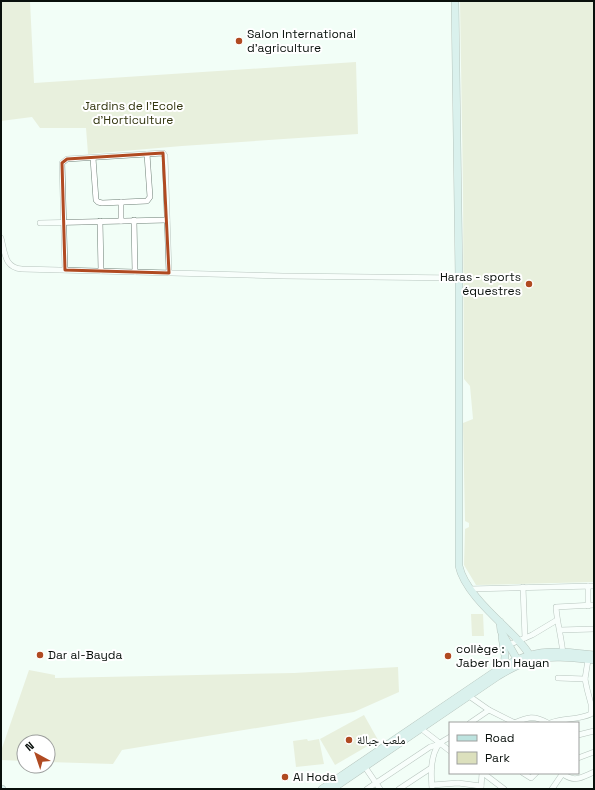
<svg xmlns="http://www.w3.org/2000/svg" width="595" height="790" font-family="'Space Grotesk','Noto Naskh Arabic',sans-serif">
<rect width="100%" height="100%" fill="#f2fef7"/>
<g fill="#dce0bd">
<path d="M1 1H30L34 83 356 62 358 134 182 146 88 154 86 128H40L32 117 1 121Z"/>
<path d="M460 1H594V582L476 585 464 565 465 529 469 527V523L465 521 463 423 473 419 470 386 464 379 463 189Z"/>
<path d="M471 614H483L484 636H472Z"/>
<path d="M398 667 399 692 354 712 122 750 113 764 48 762V742H24V761L1 760V751L29 670 55 675V678L294 673Z"/>
<path d="M364 715 378 740 335 765 320 739Z"/>
<path d="M307 739 308 741 319 739 324 764 296 767 293 741Z"/>
</g>
<g fill="none" stroke-linecap="round" stroke-linejoin="round">
<g stroke="#6f8077" stroke-width="6">
<g id="street">
<path d="M93 158 96 200 98 202 102 203 147 201 150 197 147 154"/>
<path d="M121 202V221"/>
<path d="M134 220 135 272"/>
<path d="M100 221 101 271"/>
<path d="M40 223 167 220"/>
<path d="M1 238C5 252 4 268 22 269L283 276 459 278"/>
<path d="M65 270 62 163 67 159 163 153 165 156 169 273"/>
<path d="M588 586V606"/>
<path d="M523 587 525 638"/>
<path d="M470 589 594 586"/>
<path d="M560 630 594 629"/>
<path d="M506 646 532 635 557 620"/>
<path d="M563 655C562 639 557 623 556 607L594 605"/>
<path d="M558 678 585 679"/>
<path d="M469 696 489 710"/>
<path d="M470 723 489 710 515 723"/>
<path d="M514 723C528 717 534 715 548 723"/>
<path d="M550 723C565 718 578 720 591 714V704L587 689 585 679 588 660"/>
<path d="M419 727 450 751"/>
<path d="M578 735 594 731"/>
<path d="M578 758 594 752"/>
<path d="M365 767 380 789"/>
<path d="M483 773 504 789"/>
<path d="M523 773 531 778 536 773"/>
<path d="M563 774C575 783 582 777 594 772"/>
<path d="M432 785 458 783 481 786"/>
<path d="M481 788 482 773"/>
<path d="M367 789 430 747 440 744"/>
<path d="M399 789 431 768"/>
<path d="M432 789C431 775 430 756 439 744 442 741 447 739 450 737"/>
<path d="M552 789 563 773"/>
</g>
</g>
<g stroke="#6f8077" stroke-width="8">
<g id="secondary">
<path d="M455 1 459 278V566C464 590 494 616 511 633 519 641 528 650 532 660"/>
<path d="M500 622 501 631 519 663"/>
<path d="M502 637 505 656 504 666"/>
<path d="M1 789H2"/>
<path d="M322 789 493 673C532 648 550 650 594 655"/>
<path d="M332 789 498 676C508 670 520 663 532 660 552 655 574 658 594 660"/>
</g>
</g>
<use href="#street" stroke="#fff" stroke-width="5"/>
<use href="#secondary" stroke="#bde3df" stroke-width="7"/>
</g>
<path d="M0 0H595V790H0ZM163 153 169 273 65 270 62 163 67 159Z" fill="#f2fef7" fill-opacity=".55" fill-rule="evenodd"/>
<path fill="none" stroke="#b04a21" stroke-width="3" stroke-linejoin="round" d="M163 153 169 273 65 270 62 163 67 159Z"/>
<g fill="#b04a21" stroke="#fff" stroke-width="1.5">
<circle cx="239" cy="41" r="4"/>
<circle cx="529" cy="284" r="4"/>
<circle cx="40" cy="655" r="4"/>
<circle cx="448" cy="656" r="4"/>
<circle cx="349" cy="740" r="4"/>
<circle cx="285" cy="777" r="4"/>
</g>
<g text-anchor="middle" dominant-baseline="central" stroke-width="4" stroke-linejoin="round" paint-order="stroke">
<g font-size="12" fill="#09100c" stroke="#fff" text-anchor="start">
<text x="247" y="34">Salon International<tspan x="247" dy="14">d'agriculture</tspan></text>
<text x="521" y="277" text-anchor="end">Haras - sports<tspan x="521" dy="14">équestres</tspan></text>
<text x="456" y="649">collège :<tspan x="456" dy="14">Jaber Ibn Hayan</tspan></text>
<text x="48" y="655">Dar al-Bayda</text>
<text x="357" y="740">ملعب جبالة</text>
<text x="293" y="777">Al Hoda</text>
</g>
<g font-size="12" fill="#333610" stroke="#fff">
<text x="133" y="106">Jardins de I'Ecole<tspan x="133" dy="14">d'Horticulture</tspan></text>
</g>
</g>
<rect width="595" height="790" fill="none" stroke="#09100c" stroke-width="4"/>
<rect x="449" y="722" width="130" height="52" fill="#ffffff" stroke="#9d9f9e"/>
<rect x="457" y="735" width="20" height="6" fill="#bde3df" stroke="#9d9f9e"/>
<text x="485" y="742" font-size="12" fill="#09100c">Road</text>
<rect x="457" y="752" width="20" height="12" fill="#dce0bd" stroke="#9d9f9e"/>
<text x="485" y="762" font-size="12" fill="#09100c">Park</text>
<g transform="translate(36 754) rotate(320)"><circle r="19" fill="#ffffff" stroke="#9d9f9e"/>
<path d="M0-3L7 15L0 10L-7 15Z" fill="#b04a21"/>
<text y="-6" font-size="11" font-weight="bold" text-anchor="middle" fill="#09100c">N</text>
</g>
</svg>
